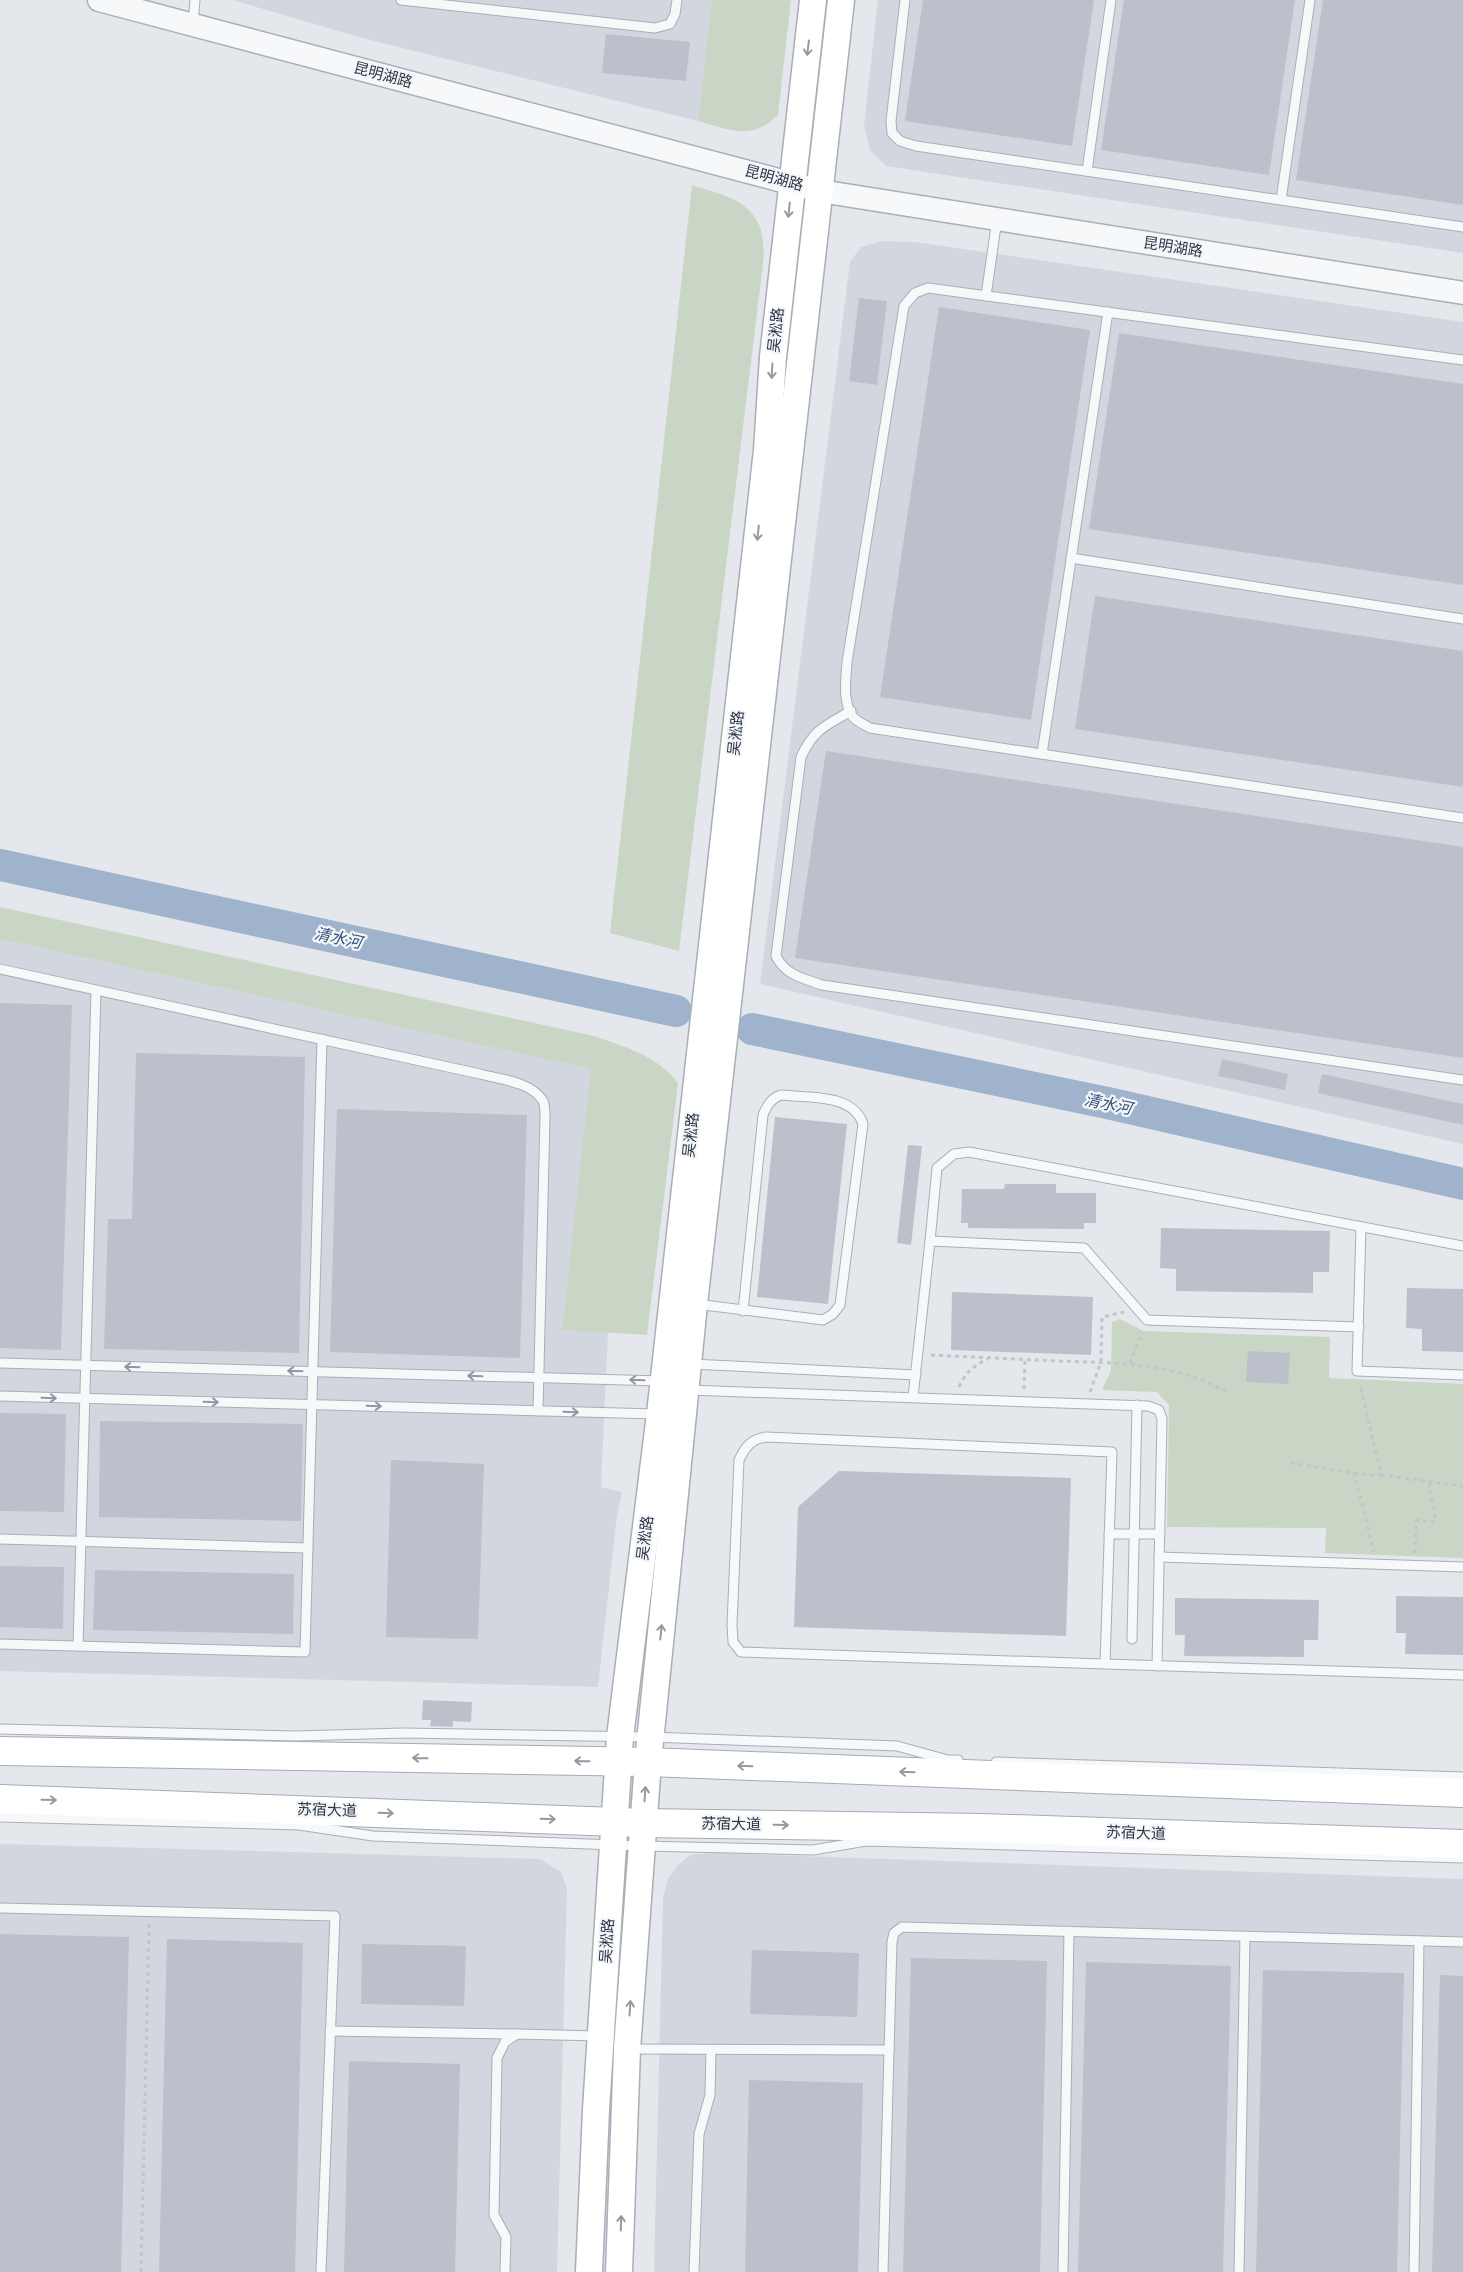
<svg xmlns="http://www.w3.org/2000/svg" width="1463" height="2272" font-family="'Fira Sans Condensed','Noto Sans SC',sans-serif">
<rect width="100%" height="100%" fill="#e4e7ec"/>
<g fill="#d2d6de">
<path d="M233 0H712L698 121 362 38Z"/>
<path d="M878 0H1463V253L886 166 870 150 864 126Z"/>
<path d="M882 241 915 242 1463 322V1144L760 984 850 262 861 247Z"/>
<path d="M0 939 592 1069 562 1330 608 1332 601 1487 622 1492 617 1516 598 1687 0 1671Z"/>
<path d="M0 1844 540 1859 561 1872 567 1889 557 2272H0Z"/>
<path d="M713 1853 1463 1879V2272H654L663 1899 668 1879 676 1867 690 1855Z"/>
</g>
<g fill="#c9d6c5">
<path d="M712 0H791L778 115C752 141 730 130 698 121Z"/>
<path d="M692 185C719 194 748 198 760 227 763 235 763 246 764 255L679 951 610 933Z"/>
<path d="M0 907 594 1036C625 1047 658 1056 678 1083L647 1335 562 1330 591 1069 0 939Z"/>
<path d="M1120 1319 1143 1331 1330 1337 1329 1378 1463 1384V1558L1325 1553 1326 1528 1167 1527 1169 1405 1157 1392 1102 1390 1111 1371 1112 1322Z"/>
</g>
<g fill="none" stroke-linecap="round" stroke-linejoin="round">
<g stroke="#9fb4cc" stroke-width="32">
<path d="M0 865 676 1011"/>
<path d="M752 1029 1112 1104 1463 1184"/>
</g>
</g>
<g fill="#bbc0ca">
<path d="M923 0H1094L1072 146 905 121Z"/>
<path d="M1124 0H1295L1269 175 1101 150Z"/>
<path d="M1323 0H1463V205L1296 180Z"/>
<path d="M606 34 690 42 686 81 602 73Z"/>
<path d="M859 298 887 301 877 385 849 381Z"/>
<path d="M939 307 1090 330 1031 720 880 697Z"/>
<path d="M1119 333 1463 384V585L1089 529Z"/>
<path d="M1095 596 1463 651V787L1075 729Z"/>
<path d="M826 751 1463 847V1058L795 958Z"/>
<path d="M0 1003 72 1005 61 1350 0 1348Z"/>
<path d="M136 1053 305 1057 299 1353 104 1349 108 1219H132Z"/>
<path d="M1222 1059 1288 1074 1285 1090 1218 1076Z"/>
<path d="M1322 1074 1463 1104V1125L1318 1093Z"/>
<path d="M337 1109 527 1115 520 1358 330 1352Z"/>
<path d="M775 1117 847 1124 828 1304 757 1297Z"/>
<path d="M908 1145 922 1146 911 1245 897 1243Z"/>
<path d="M1005 1184H1056V1193H1096V1223H1084V1229L968 1228V1223H961L962 1189H1004Z"/>
<path d="M1161 1228 1330 1231 1329 1272H1313V1293L1176 1291V1269L1160 1268Z"/>
<path d="M1407 1288 1463 1289V1352L1422 1351V1329L1406 1328Z"/>
<path d="M952 1292 1093 1297 1091 1355 951 1350Z"/>
<path d="M1248 1351 1290 1353 1288 1384 1246 1382Z"/>
<path d="M0 1413 66 1414 64 1512 0 1511Z"/>
<path d="M100 1421 303 1424 301 1521 99 1517Z"/>
<path d="M391 1460 484 1464 478 1639 386 1637Z"/>
<path d="M839 1471 1071 1478 1066 1636 794 1627 798 1507Z"/>
<path d="M0 1566 64 1567 63 1629 0 1627Z"/>
<path d="M95 1570 294 1574 293 1634 93 1630Z"/>
<path d="M1396 1596 1463 1597V1655L1405 1654 1406 1633H1396Z"/>
<path d="M1175 1598 1319 1600 1318 1640H1304V1657L1184 1656 1185 1635H1175Z"/>
<path d="M423 1700 472 1702 471 1722 453 1721V1727L430 1726 431 1720H422Z"/>
<path d="M0 1934 129 1937 121 2272H0Z"/>
<path d="M167 1939 303 1943 295 2272H159Z"/>
<path d="M362 1944 466 1946 464 2006 361 2004Z"/>
<path d="M752 1950 859 1953 857 2017 750 2014Z"/>
<path d="M911 1958 1047 1961 1040 2272H903Z"/>
<path d="M1086 1962 1231 1966 1223 2272H1078Z"/>
<path d="M1263 1970 1404 1973 1397 2272H1256Z"/>
<path d="M1440 1975 1463 1976V2272H1432Z"/>
<path d="M349 2061 460 2064 455 2272H344Z"/>
<path d="M749 2080 863 2083 858 2272H745Z"/>
</g>
<g fill="none" stroke-linecap="round" stroke-linejoin="round">
<g stroke="#a9aeb7" stroke-width="11">
<g id="service">
<path d="M401 0 655 28 670 24 675 14 677 0"/>
<path d="M905 0 891 121 892 133 900 141 916 146 1463 227"/>
<path d="M193 25 195 0"/>
<path d="M1087 171 1111 0"/>
<path d="M1281 200 1310 0"/>
<path d="M986 296 997 219"/>
<path d="M1463 360 928 288 915 293 904 306 847 662C846 679 842 702 853 717 856 721 865 725 870 728L1463 818"/>
<path d="M1071 558 1463 619"/>
<path d="M851 711C825 726 814 729 801 757L776 956C786 976 803 978 822 985L1463 1080"/>
<path d="M1042 754 1108 312"/>
<path d="M0 969 480 1074C499 1079 532 1082 543 1101 545 1105 545 1112 545 1116L538 1411"/>
<path d="M1361 1227 1357 1371 1463 1375"/>
<path d="M930 1241 937 1168 954 1154 969 1152 1463 1246"/>
<path d="M696 1304 823 1320 833 1314 840 1305 863 1124C853 1093 807 1098 781 1095 770 1099 767 1106 763 1115L743 1311"/>
<path d="M0 1363 661 1381"/>
<path d="M691 1364 916 1375"/>
<path d="M688 1390 1148 1406 1159 1410 1162 1419 1157 1666"/>
<path d="M0 1396 657 1414"/>
<path d="M913 1397 930 1241 1084 1248 1147 1320 1359 1327"/>
<path d="M1109 1534H1160"/>
<path d="M0 1539 308 1548"/>
<path d="M1159 1557 1463 1567"/>
<path d="M1132 1639 1137 1405"/>
<path d="M0 1644 305 1652 322 1039"/>
<path d="M78 1646 96 990"/>
<path d="M1105 1664 1112 1452 766 1437C750 1440 746 1446 739 1460L732 1625 733 1642 741 1652 1105 1664 1463 1675"/>
<path d="M0 1729 296 1736 403 1733 650 1737 897 1746 948 1760H958"/>
<path d="M996 1762 1463 1777"/>
<path d="M0 1817 299 1825 373 1836 642 1846 813 1850 866 1841 1463 1858"/>
<path d="M0 1908 335 1916 321 2272"/>
<path d="M330 2031 517 2034"/>
<path d="M630 2049 889 2050"/>
<path d="M505 2272 506 2237 494 2215 497 2058 505 2042 517 2034 598 2036"/>
<path d="M694 2272 699 2134 710 2095 711 2050"/>
<path d="M883 2272 892 1942 894 1933 902 1927 1463 1942"/>
<path d="M1063 2272 1069 1931"/>
<path d="M1239 2272 1245 1936"/>
<path d="M1414 2272 1419 1941"/>
</g>
</g>
<g stroke="#a9aeb7" stroke-width="25">
<path id="tertiary" d="M99 0 820 191 1463 293"/>
</g>
<g stroke="#a9aeb7" stroke-width="29">
<g id="secondary">
<path d="M589 2272 596 2110 620 1737 660 1414 767 450 773 357 813 0"/>
<path d="M619 2272 627 2049 648 1762 694 1304 841 0"/>
</g>
</g>
<g stroke="#a3abb8" stroke-width="30">
<g id="primary">
<path d="M0 1751 648 1762 1463 1793"/>
<path d="M0 1799 643 1823 983 1828 1463 1844"/>
</g>
</g>
<g stroke="#c2c5cb" stroke-width="3" stroke-dasharray="4 4" stroke-linecap="butt">
<path d="M931 1355C973 1357 1015 1359 1058 1361 1117 1363 1176 1362 1228 1393"/>
<path d="M1130 1363 1142 1332"/>
<path d="M959 1387C965 1373 974 1365 988 1359"/>
<path d="M1024 1389 1025 1360"/>
<path d="M1090 1392 1101 1362 1102 1317 1124 1312"/>
<path d="M1291 1463 1368 1475H1381L1360 1384"/>
<path d="M1354 1472 1374 1552"/>
<path d="M1381 1475 1463 1486"/>
<path d="M1415 1553 1416 1520 1435 1522C1436 1504 1428 1499 1430 1481"/>
<path d="M141 2272 149 1924"/>
</g>
<use href="#service" stroke="#f7f8fa" stroke-width="9"/>
<use href="#tertiary" stroke="#f7f8fa" stroke-width="22"/>
<use href="#secondary" stroke="#fff" stroke-width="26"/>
<use href="#primary" stroke="#fff" stroke-width="28"/>
</g>
<defs><path id="oneway-shaft" d="M-6 0H5M1.5-3L5.5 0L1.5 3" fill="none" stroke-width="1.6" stroke-linecap="round" stroke-linejoin="round" transform="scale(1.25)"/></defs>
<g stroke="#959aa2">
<use href="#oneway-shaft" transform="translate(808 48) rotate(97)"/>
<use href="#oneway-shaft" transform="translate(789 210) rotate(96)"/>
<use href="#oneway-shaft" transform="translate(772 371) rotate(93)"/>
<use href="#oneway-shaft" transform="translate(758 533) rotate(96)"/>
<use href="#oneway-shaft" transform="translate(661 1632) rotate(-84)"/>
<use href="#oneway-shaft" transform="translate(420 1758) rotate(-179)"/>
<use href="#oneway-shaft" transform="translate(582 1761) rotate(-179)"/>
<use href="#oneway-shaft" transform="translate(745 1766) rotate(-178)"/>
<use href="#oneway-shaft" transform="translate(907 1772) rotate(-178)"/>
<use href="#oneway-shaft" transform="translate(645 1794) rotate(-86)"/>
<use href="#oneway-shaft" transform="translate(49 1800) rotate(1)"/>
<use href="#oneway-shaft" transform="translate(386 1813) rotate(2)"/>
<use href="#oneway-shaft" transform="translate(548 1819) rotate(2)"/>
<use href="#oneway-shaft" transform="translate(781 1825) rotate(1)"/>
<use href="#oneway-shaft" transform="translate(630 2008) rotate(-86)"/>
<use href="#oneway-shaft" transform="translate(621 2223) rotate(-88)"/>
</g>
<g stroke="#9196a0">
<use href="#oneway-shaft" transform="translate(132 1367) rotate(-178)"/>
<use href="#oneway-shaft" transform="translate(295 1371) rotate(-178)"/>
<use href="#oneway-shaft" transform="translate(475 1376) rotate(-178)"/>
<use href="#oneway-shaft" transform="translate(637 1380) rotate(-178)"/>
<use href="#oneway-shaft" transform="translate(49 1398) rotate(2)"/>
<use href="#oneway-shaft" transform="translate(211 1402) rotate(2)"/>
<use href="#oneway-shaft" transform="translate(374 1406) rotate(2)"/>
<use href="#oneway-shaft" transform="translate(571 1412) rotate(2)"/>
</g>
<g text-anchor="middle" dominant-baseline="central" stroke-width="4.5" stroke-linejoin="round" paint-order="stroke">
<g font-size="15" fill="#2b3445" stroke="#f4f6f9">
<text transform="translate(383 75) rotate(15)">昆明湖路</text>
<text transform="translate(774 178) rotate(15)">昆明湖路</text>
<text transform="translate(1173 247) rotate(9)">昆明湖路</text>
<text transform="translate(776 330) rotate(-84)">吴淞路</text>
<text transform="translate(736 733) rotate(-84)">吴淞路</text>
<text transform="translate(691 1135) rotate(-84)">吴淞路</text>
<text transform="translate(645 1538) rotate(-83)">吴淞路</text>
<text transform="translate(327 1810) rotate(2)">苏宿大道</text>
<text transform="translate(731 1824) rotate(1)">苏宿大道</text>
<text transform="translate(1136 1833) rotate(2)">苏宿大道</text>
<text transform="translate(607 1941) rotate(-86)">吴淞路</text>
</g>
<g font-size="16" font-style="italic" fill="#34527a" stroke="#f4f6f9">
<text transform="translate(338 938) rotate(12)">清水河</text>
<text transform="translate(1108 1104) rotate(12)">清水河</text>
</g>
</g>
</svg>
